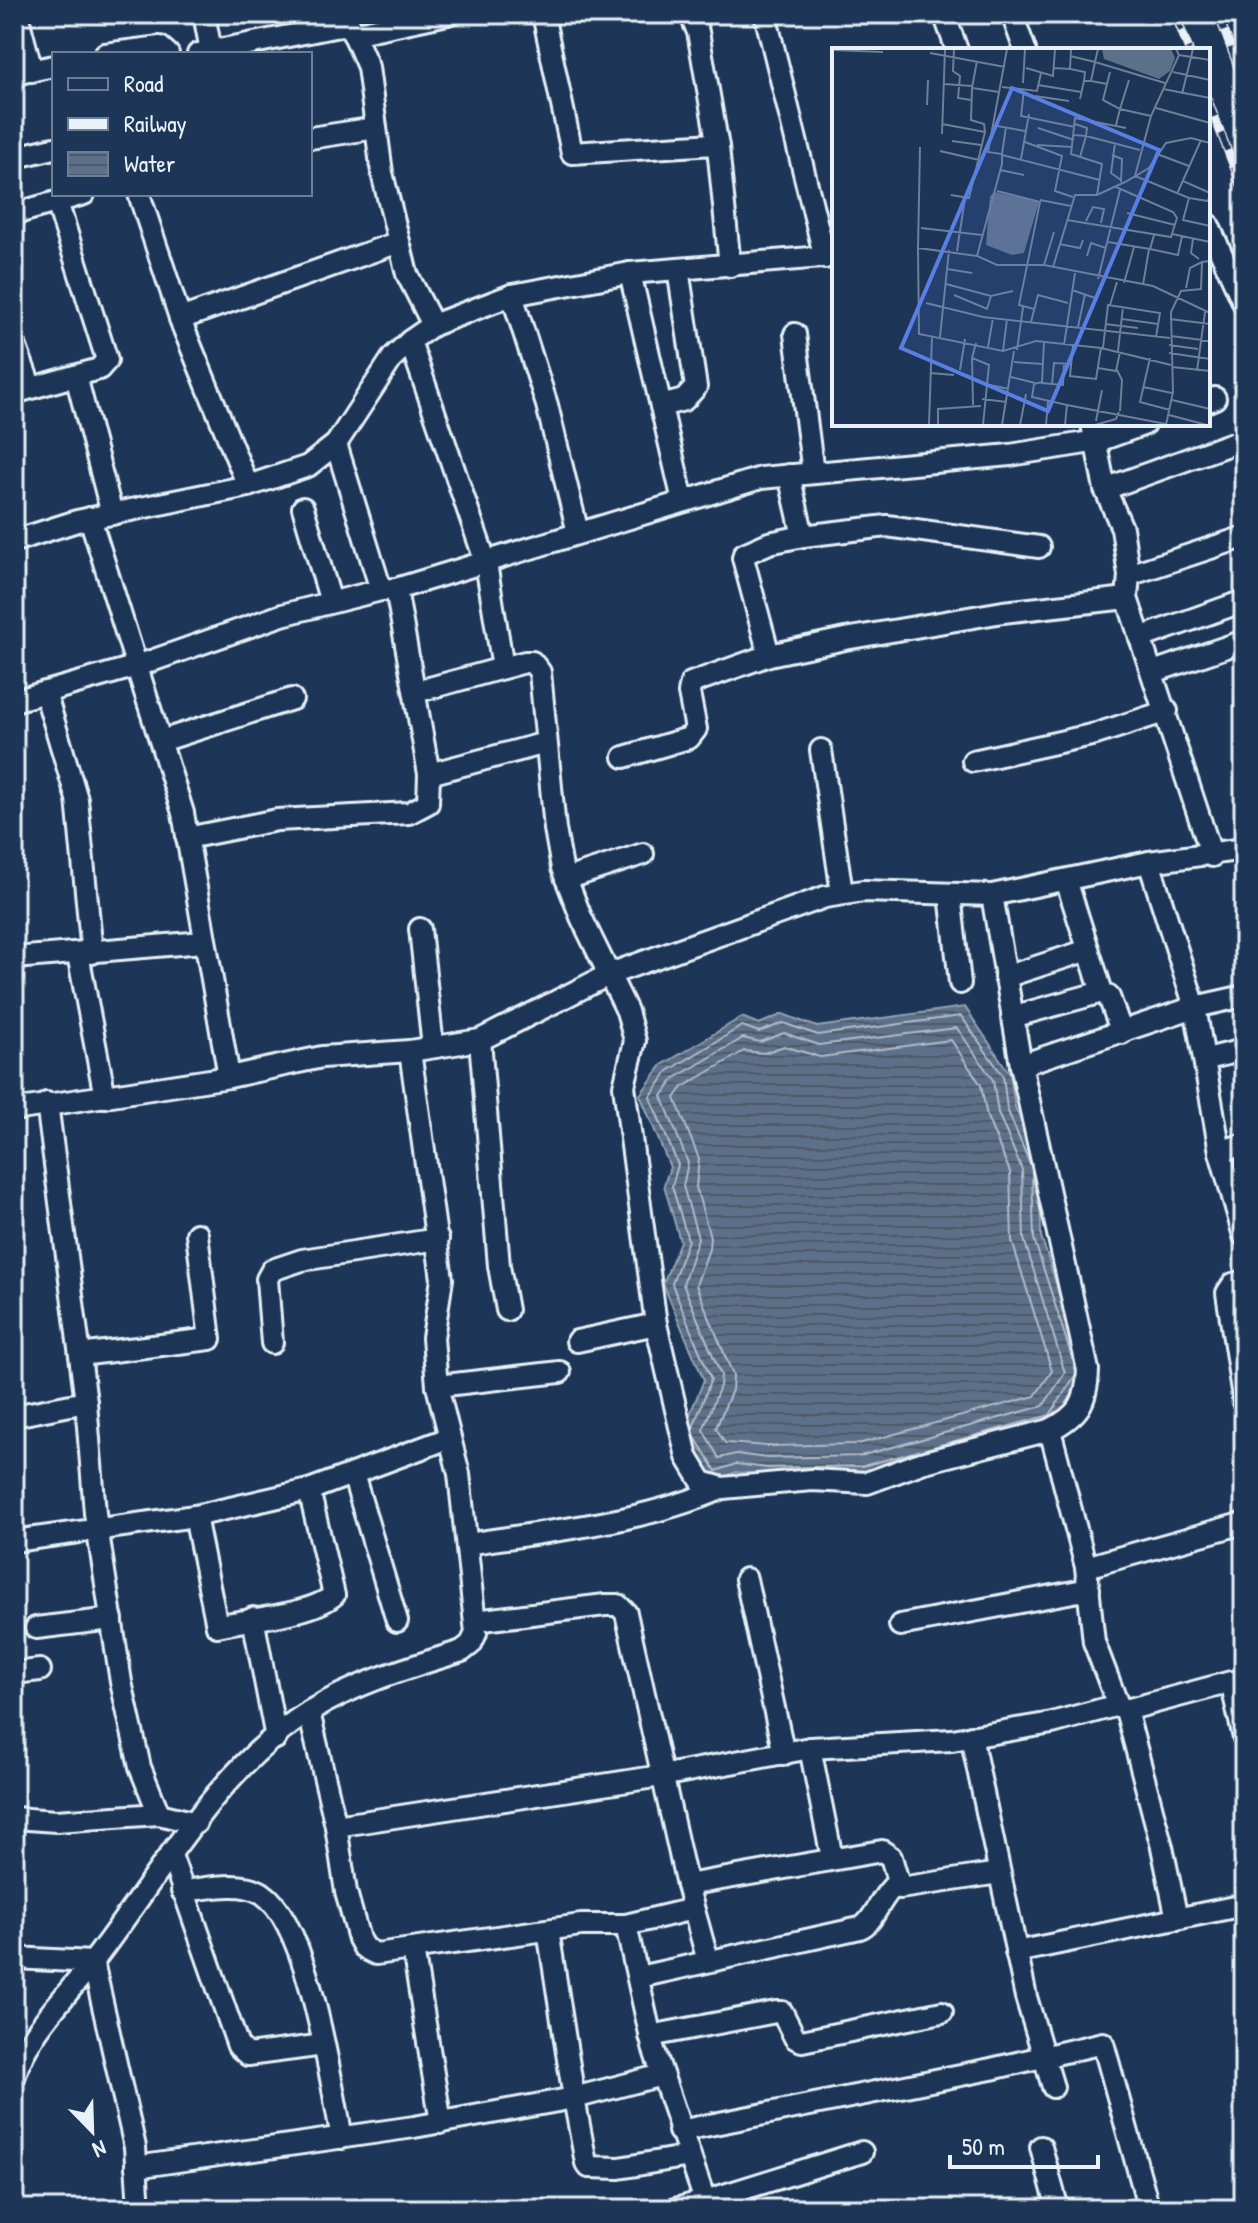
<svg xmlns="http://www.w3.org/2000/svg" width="1258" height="2223" font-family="'Patrick Hand',sans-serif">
<defs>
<pattern id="water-rules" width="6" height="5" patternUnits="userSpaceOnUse" patternTransform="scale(2)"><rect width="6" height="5" fill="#5d7089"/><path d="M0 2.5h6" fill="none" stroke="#505a66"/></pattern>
</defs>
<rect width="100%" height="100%" fill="#1d3557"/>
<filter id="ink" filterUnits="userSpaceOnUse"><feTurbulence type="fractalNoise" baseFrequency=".0125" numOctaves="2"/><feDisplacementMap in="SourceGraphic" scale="16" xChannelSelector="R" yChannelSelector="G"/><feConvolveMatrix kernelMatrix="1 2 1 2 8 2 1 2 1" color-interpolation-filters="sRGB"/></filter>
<g filter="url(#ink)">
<path fill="url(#water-rules)" stroke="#95a4b5" stroke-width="2" d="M965 1007 1010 1074 1015 1107 1040 1166 1041 1236 1085 1374 1056 1421 878 1467 865 1474 766 1476 736 1472 712 1482 683 1431 704 1380 663 1284 680 1241 664 1185 670 1167 640 1095 662 1065 742 1017 759 1024 783 1014 817 1027Z"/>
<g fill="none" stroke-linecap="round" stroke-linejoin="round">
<g stroke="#b0bdcc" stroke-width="2">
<path d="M957 1028 993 1080 998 1113 1022 1170 1024 1239 1065 1373 1043 1406 860 1456 767 1458 736 1454 719 1458 703 1430 720 1386 721 1375 683 1284 698 1238 683 1186 688 1163 662 1096 675 1078 743 1038 760 1042 784 1033 819 1045Z"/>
<path d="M951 1040 981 1085 987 1117 1010 1172 1012 1241 1052 1371 1035 1396 858 1444 768 1446 725 1443 716 1428 732 1390 733 1375 696 1285 709 1249 710 1237 696 1187 699 1159 675 1098 683 1087 744 1051 764 1053 784 1046 820 1057Z"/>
<path d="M1032 1172 1034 1239 1076 1370"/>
<path d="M693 1428 711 1379 672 1284 688 1240 672 1186 678 1165 650 1097 668 1071 742 1026 759 1032 783 1023 818 1035 961 1016 1003 1076 1007 1109 1030 1164"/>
<path d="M694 1436 716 1471 736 1464 767 1468 863 1466 1050 1415 1076 1374"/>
</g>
<g stroke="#e8f1f8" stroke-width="26">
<g id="minor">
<path d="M17 14 32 71"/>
<path d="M204 14 211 51"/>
<path d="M345 14 368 67 382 173 407 274 433 325"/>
<path d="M543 14 572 153 714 144 718 147 730 266"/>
<path d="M690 14 698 32 718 147"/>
<path d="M944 14 957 50"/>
<path d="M1012 14 1025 50"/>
<path d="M766 18 825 258"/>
<path d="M353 34 448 14"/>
<path d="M105 54 160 47 168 54"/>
<path d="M198 54 349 24"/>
<path d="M14 74 54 66"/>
<path d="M310 138 376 128"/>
<path d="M20 156 54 148"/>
<path d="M139 194 183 327 248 486"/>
<path d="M14 214 84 194"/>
<path d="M1208 224 1244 304"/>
<path d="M630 273 683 501"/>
<path d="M512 295 547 405 578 533"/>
<path d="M180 319 399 242"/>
<path d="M795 334 813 473"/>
<path d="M410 341 486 563 503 668"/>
<path d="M14 342 31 388"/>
<path d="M76 376 112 514"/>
<path d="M14 393 99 369 107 360 57 202"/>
<path d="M1208 401 1215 398"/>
<path d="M661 406 684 400 696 387 678 269"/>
<path d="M1092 424 1105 489 1122 528 1129 575 1127 598 1212 856"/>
<path d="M336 444 381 590"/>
<path d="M789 475 803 536"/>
<path d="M1105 489 1230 444"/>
<path d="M303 508 331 602"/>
<path d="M90 518 183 813 229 1077"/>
<path d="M14 541 77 521 248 486 308 466 336 444 393 357 410 341 433 325 512 295 630 273 834 256"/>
<path d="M1129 575 1244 537"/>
<path d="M1140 638 1244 601"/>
<path d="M769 655 743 558 744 554 769 543 803 536 887 526 1039 547"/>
<path d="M1153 672 1244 641"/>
<path d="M45 692 77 799 92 953"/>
<path d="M415 692 525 662H532L540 672 555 829 562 868 581 917 627 1011 635 1041 624 1086 656 1324 687 1457 702 1482 723 1488 812 1480 867 1483 921 1463 1050 1430"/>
<path d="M14 701 137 666 282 615 381 590 396 589 761 478 1010 455 1098 441 1145 424"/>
<path d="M161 741 292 699"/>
<path d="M821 750 842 893"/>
<path d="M624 757 689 738 696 729 689 693 691 683 769 655 845 639 1003 612 1127 598"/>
<path d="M973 761 1096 734 1167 711"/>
<path d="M429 774 546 743"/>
<path d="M187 838 277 820 409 813 428 803 429 774 396 589"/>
<path d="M1149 862 1195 1007 1220 1152 1244 1236"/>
<path d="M566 879 643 854"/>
<path d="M1066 880 1102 992 1109 997 1122 1033"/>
<path d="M950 894 960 983"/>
<path d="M992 895 1149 862 1244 849"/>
<path d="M420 929 433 1047"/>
<path d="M78 954 105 1097"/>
<path d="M14 958 203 942"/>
<path d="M1005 977 1088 950"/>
<path d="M1012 1017 1102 992"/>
<path d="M480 1040 499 1266 507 1310"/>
<path d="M1206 1059 1244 1050"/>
<path d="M1021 1065 1195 1007 1244 996"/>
<path d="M47 1103 86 1402 95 1513 121 1682 140 1767 159 1814"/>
<path d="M14 1110 229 1077 322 1057 410 1051 480 1040 610 974 825 897 863 891 992 895 1021 1065 1088 1370C1087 1402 1079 1415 1050 1430L1086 1567 1094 1642 1118 1705 1126 1710 1231 1682 1244 1738"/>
<path d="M1220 1152 1244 1144"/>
<path d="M1244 1281 1233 1284 1227 1293 1244 1404"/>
<path d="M577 1341 656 1324"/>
<path d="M272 1343 267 1279 272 1270 302 1260 438 1239"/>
<path d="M80 1355 210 1339 197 1234"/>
<path d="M437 1386 560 1372"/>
<path d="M14 1416 86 1402"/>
<path d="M353 1474 397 1621"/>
<path d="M195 1516 217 1626C248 1619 311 1615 334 1595L309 1490"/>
<path d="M14 1541 195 1516 309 1490 449 1438"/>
<path d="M467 1544C553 1530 642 1523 723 1488"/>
<path d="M1086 1567 1244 1523"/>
<path d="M746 1579 784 1754"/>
<path d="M253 1618 276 1738"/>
<path d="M475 1621 605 1605H618L626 1613 687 1885 882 1851 891 1857 900 1888 999 1873"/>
<path d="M900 1625 1089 1589"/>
<path d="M36 1628 112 1619"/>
<path d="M14 1673 40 1670"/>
<path d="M1126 1710 1162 1847 1177 1919"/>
<path d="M309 1712 336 1826 346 1892 359 1939 364 1948 376 1954 581 1925H626L653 2047 705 2201 675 2209"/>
<path d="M971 1736 1026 1997 1053 2087"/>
<path d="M810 1748 832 1858"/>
<path d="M14 1818 56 1821 159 1814 196 1823"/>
<path d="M336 1826 661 1776 810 1748 952 1740 1052 1723 1118 1705"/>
<path d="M171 1855 238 2046 248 2055 324 2045"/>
<path d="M687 1885 708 1961"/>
<path d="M182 1891C205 1889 240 1880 262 1893 309 1924 331 2083 342 2138"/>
<path d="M626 1925 693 1909"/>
<path d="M413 1949 441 2123"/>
<path d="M1016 1952 1244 1905"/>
<path d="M14 1958 93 1962 135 2147 139 2209"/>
<path d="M639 1977 860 1928C875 1922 879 1897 897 1883"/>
<path d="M650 2036 776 2012H782L795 2038 802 2041 942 2012"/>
<path d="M662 2075 574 2098 586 2163 589 2167 619 2168 690 2156"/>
<path d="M14 2078C27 2033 64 1999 92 1963 157 1879 217 1768 310 1711 358 1682 410 1667 462 1651L471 1644 476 1633 459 1474 437 1386 433 1338 442 1279 410 1051"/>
<path d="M679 2131 991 2069 1103 2043 1149 2209"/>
<path d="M1041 2147 1058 2209"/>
<path d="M136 2167 414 2127 574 2098 548 1930"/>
<path d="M705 2201 862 2152"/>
</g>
</g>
<use href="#minor" stroke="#1d3557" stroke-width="20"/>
<g stroke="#e8f1f8" stroke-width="9">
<g id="rail">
<path d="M1175 14 1189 50"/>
<path d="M1218 14 1244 83"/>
<path d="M1232 14 1244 44"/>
<path d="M1208 100 1244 193"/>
</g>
</g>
<use href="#rail" stroke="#1d3557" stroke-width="6" stroke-dasharray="18" stroke-linecap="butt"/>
</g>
</g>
<g transform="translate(832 48)">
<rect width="378" height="378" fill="#1d3557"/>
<path d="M270 1H339L343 10 338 23 327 31 272 11ZM163 144 207 154 192 205 180 207 154 197 158 148Z" fill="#5d7089"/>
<path fill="none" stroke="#6e8097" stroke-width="2" d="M122 1 121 23 128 28 126 50 139 52M175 1 156 104 170 106V116L145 208 165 217H212L321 238 378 265M344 1 347 7 319 68 303 128 357 150 376 153 378 146M0 2 51 4M98 5 173 19M347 7 378 12M238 8 263 14 266 1M145 13 140 40 167 44M194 20 221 28 223 1M222 20 238 21 239 1M238 21 253 24 252 33M278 24 271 52 288 61 284 77M341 24 378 32M297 32 288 61 319 68M191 35 193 1M112 36 140 38M275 36 259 33 263 14 333 35M206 37 249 44M170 39 205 43 209 25M331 41 378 50M192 42 189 68 243 79M350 46 361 1M203 48 237 53M248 51 252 33H259M95 57 96 32M324 60 378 75M110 76 153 84M160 77 193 83M206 80 242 92M110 86 113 1M242 87 254 88 255 80 243 76M120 93 149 97M193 94 230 108 223 143 241 149M283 95 279 125 289 132M205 97 240 99M108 103 147 112M170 106 174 79M325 106 357 118M170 107 268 132M280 107 290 111 289 134M248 109 254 88 308 102M189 111 197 66M168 122 192 127M351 133 378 145M165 143 208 154 187 257 202 261M345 146 369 92M119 147 137 150 153 84 152 76 139 72 140 40M265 147 270 116 239 106 243 70 294 80M357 150 351 172 378 178M208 152 239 158M295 165 343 177M235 172 339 189 345 170 341 164 284 139M254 173 261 159 272 161 269 175M89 180 150 187M340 186 378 194M361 191 359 205 367 211M276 194 318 201 322 187M227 196 248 200 251 192M86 200 88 99M318 201 346 207 350 188M125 203 133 150M145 208 86 200 87 286 171 303 204 293 269 300 339 317M255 208 259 195 274 200M212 217 222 184M221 219 243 147H265L293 134 317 120 334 95 359 90 378 95M115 221 140 225M266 231 288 142M292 235 302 199M114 236 159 248 181 243M311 237 317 201M354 240 358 220 370 214M240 242 263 250M122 247 155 261 159 248M94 255 151 269 338 290M278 257 285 234M290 271 326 276M338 271 378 276M199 274 206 247 236 255M273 276 306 280M246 279 253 246M339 288 378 293M108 289 117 202M212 293 210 335 231 337 232 316M144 295 140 310 157 317 151 377M232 297 243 225M337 297 366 301M241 298 238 328 264 331 269 300M156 299 161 270M271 300 276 257 328 265 324 289M185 302 191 259M171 303 175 271M286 303 291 259M337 305 378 311M140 310 141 357M318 310 308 354 338 362M182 314 211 316M340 319 378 323M266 320 284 323 288 304M128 322 133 291M285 322 290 332 288 363M365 323 373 264M98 325 122 327M179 329 203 335M210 334 202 336 200 349 235 357M153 336 177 341M220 336 222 315 239 316M311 339 340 345M150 351 175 354M340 352 378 361M337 367 375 377M264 373 270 342M97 377 100 288M106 377V361L149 358M170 377 182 303M188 377 194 346M214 377 216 353M233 377 235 357 334 376M263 377 284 371 287 364M334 377 341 344 339 264 349 243 369 241 370 214 378 213"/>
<path fill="#5a7fe2" fill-opacity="0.15" stroke="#5a7fe2" stroke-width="4" d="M180 40 327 102 216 363 69 300Z"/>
<rect width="378" height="378" fill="none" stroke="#e8f1f8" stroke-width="4"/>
</g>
<rect width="1258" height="2223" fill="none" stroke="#1d3557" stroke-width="48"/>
<rect x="24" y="24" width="1210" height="2175" fill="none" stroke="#e8f1f8" stroke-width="3" filter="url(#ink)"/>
<rect x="52" y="52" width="260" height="144" fill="#1d3557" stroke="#6e8097" stroke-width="2"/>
<rect x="68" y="78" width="40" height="12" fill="#1d3557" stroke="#6e8097" stroke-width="2"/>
<text x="124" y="92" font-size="24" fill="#e8f1f8">Road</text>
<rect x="68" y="118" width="40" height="12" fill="#e8f1f8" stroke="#6e8097" stroke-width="2"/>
<text x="124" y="132" font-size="24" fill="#e8f1f8">Railway</text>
<rect x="68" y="152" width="40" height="24" fill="url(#water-rules)" stroke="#6e8097" stroke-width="2"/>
<text x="124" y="172" font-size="24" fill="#e8f1f8">Water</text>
<g transform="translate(92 2131) rotate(157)" stroke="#1d3557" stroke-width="6" paint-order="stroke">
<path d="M0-6L14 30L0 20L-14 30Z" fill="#e8f1f8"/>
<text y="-12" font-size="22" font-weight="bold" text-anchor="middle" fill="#e8f1f8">N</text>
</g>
<path d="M950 2155v12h148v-12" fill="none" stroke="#e8f1f8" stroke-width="4"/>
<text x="962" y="2155" font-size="24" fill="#e8f1f8" stroke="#1d3557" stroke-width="6" paint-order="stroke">50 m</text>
</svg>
